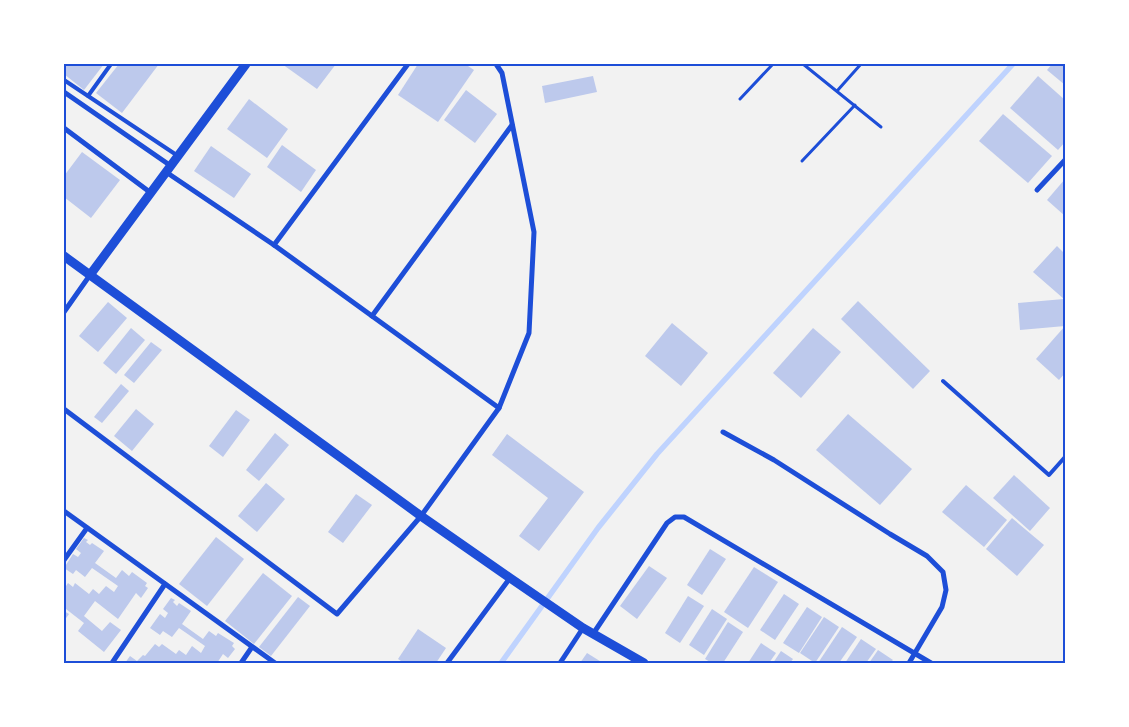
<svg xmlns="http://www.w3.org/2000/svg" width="1129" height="727" font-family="Figtree,sans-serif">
<rect width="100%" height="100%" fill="#f2f2f2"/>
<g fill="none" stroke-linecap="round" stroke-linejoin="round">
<path stroke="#bfd3fe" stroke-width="5.5" d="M501 663 598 528 657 454 1013 64"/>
</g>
<g fill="#bdc9ec">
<path d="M64 64H104L84 90 64 74Z"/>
<path d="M119 64H159L122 113 96 93Z"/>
<path d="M282 64H336L317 89Z"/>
<path d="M418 64H465L474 70 438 122 398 95Z"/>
<path d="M1052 64H1065V85L1047 70Z"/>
<path d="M593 76 597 92 545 103 542 86Z"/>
<path d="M1038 76 1065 100V142L1058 150 1010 108Z"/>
<path d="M466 90 497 114 475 143 444 120Z"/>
<path d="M249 99 288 129 267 158 227 129Z"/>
<path d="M1003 114 1052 156 1028 183 979 141Z"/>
<path d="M282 145 316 170 301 192 267 167Z"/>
<path d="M211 146 251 174 234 198 194 171Z"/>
<path d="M82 152 120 180 91 218 64 197V176Z"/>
<path d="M1065 179V216L1047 200Z"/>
<path d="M1057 246 1065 254V326L1020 330 1018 303 1064 299 1033 272Z"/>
<path d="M858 301 930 371 913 389 841 319Z"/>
<path d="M108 302 127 318 98 352 79 336Z"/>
<path d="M672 323 708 353 681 386 645 356Z"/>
<path d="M1065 326V373L1059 380 1036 359Z"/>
<path d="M131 328 145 340 116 374 103 363Z"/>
<path d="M813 328 841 352 801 398 773 373Z"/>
<path d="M151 342 162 350 134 383 124 375Z"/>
<path d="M121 384 129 391 102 423 94 417Z"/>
<path d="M136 409 154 424 132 451 114 436Z"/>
<path d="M236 410 250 420 223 457 209 446Z"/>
<path d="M848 414 912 469 880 505 816 450Z"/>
<path d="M275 433 289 445 259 481 246 470Z"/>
<path d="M507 434 584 492 539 551 519 536 548 498 492 455Z"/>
<path d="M1014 475 1050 508 1030 531 993 498Z"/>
<path d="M266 483 285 499 257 532 238 516Z"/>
<path d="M966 485 1007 520 984 547 942 512Z"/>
<path d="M356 494 372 505 343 543 328 532Z"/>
<path d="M1012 518 1044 545 1017 576 986 549Z"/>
<path d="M216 537 244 559 207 606 179 584Z"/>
<path d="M84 538 88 540 86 542 90 545 92 543 104 551 95 563 116 578 122 570 129 576 132 572 147 583 145 586 148 588 141 598 136 593 118 619 95 601 84 616 102 631 110 622 121 630 104 652 78 631 84 623 66 609 64 611 69 614 64 621V589L68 583 73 587 75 583 89 594 93 589 99 594 106 586 114 592 118 586 92 568 85 577 76 570 73 574 64 568 73 554 78 557 81 553 76 549Z"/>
<path d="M710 549 726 559 702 595 687 585Z"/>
<path d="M649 566 667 578 637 619 620 606Z"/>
<path d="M754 567 778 582 748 628 724 612Z"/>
<path d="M263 573 292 596 254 644 225 621Z"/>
<path d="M784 594 799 604 775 640 760 630Z"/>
<path d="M688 596 704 606 680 643 665 633Z"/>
<path d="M298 597 310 606 271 656 259 647Z"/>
<path d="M171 598 175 600 173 602 177 606 179 603 191 611 182 624 203 639 209 631 216 636 218 633 234 643 232 646 235 649 228 658 223 654 217 663H184L182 661 180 663H125L130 656 137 661 143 655 145 656 155 644 159 647 162 644 176 654 179 650 186 655 192 646 201 653 205 646 179 628 172 637 163 631 160 635 150 628 160 614 165 618 168 613 163 609Z"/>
<path d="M807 607 822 617 799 653 783 643Z"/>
<path d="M712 609 727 619 704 655 689 645Z"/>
<path d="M824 617 839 627 815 663 800 653Z"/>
<path d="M728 622 743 632 723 663H712L705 659Z"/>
<path d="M842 627 857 637 839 663H818Z"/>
<path d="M418 629 446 648 436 663H404L398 659Z"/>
<path d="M861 639 876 649 866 663H845Z"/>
<path d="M761 643 776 653 769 663H748Z"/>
<path d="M878 650 893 660 890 663H869Z"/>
<path d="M781 651 793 659 790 663H773Z"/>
<path d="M587 653 603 663H580Z"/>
</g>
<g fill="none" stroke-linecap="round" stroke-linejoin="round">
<g stroke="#1d4ed8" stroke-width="3">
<path d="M803 64 881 127"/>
<path d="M837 91 861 64"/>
<path d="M740 99 773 64"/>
<path d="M802 161 855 105"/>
</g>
<g stroke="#1d4ed8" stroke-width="4">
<path d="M111 64 88 96 178 156"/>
<path d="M64 80 88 96"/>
<path d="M943 381 1049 475 1065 457"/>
</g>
<g stroke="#1d4ed8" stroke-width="5">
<path d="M64 92 171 166"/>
<path d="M64 128 151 193"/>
<path d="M166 172 274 245 499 408"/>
<path d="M1037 190 1065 160"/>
<path d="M274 245 408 64"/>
<path d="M64 312 90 275"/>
<path d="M372 316 512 125"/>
<path d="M64 409 337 614 421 516 499 408 529 333 534 232 502 73 496 64"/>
<path d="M723 432 774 460 890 534 927 556 943 572 946 590 942 607 909 663"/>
<path d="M64 511 275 663"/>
<path d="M64 560 87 528"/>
<path d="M593 634 667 523 675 517H684L931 663"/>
<path d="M112 663 165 584"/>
<path d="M241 663 252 647"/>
<path d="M447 663 510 578"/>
<path d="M560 663 583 628"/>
</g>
<g stroke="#1d4ed8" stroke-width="9">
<path d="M64 256 421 516 510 578 583 628 644 663"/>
<path d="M90 275 246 64"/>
</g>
</g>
<rect width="1129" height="727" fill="none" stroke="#ffffff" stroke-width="130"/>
<rect x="65" y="65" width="999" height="597" fill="none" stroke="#1d4ed8" stroke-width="2"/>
</svg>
